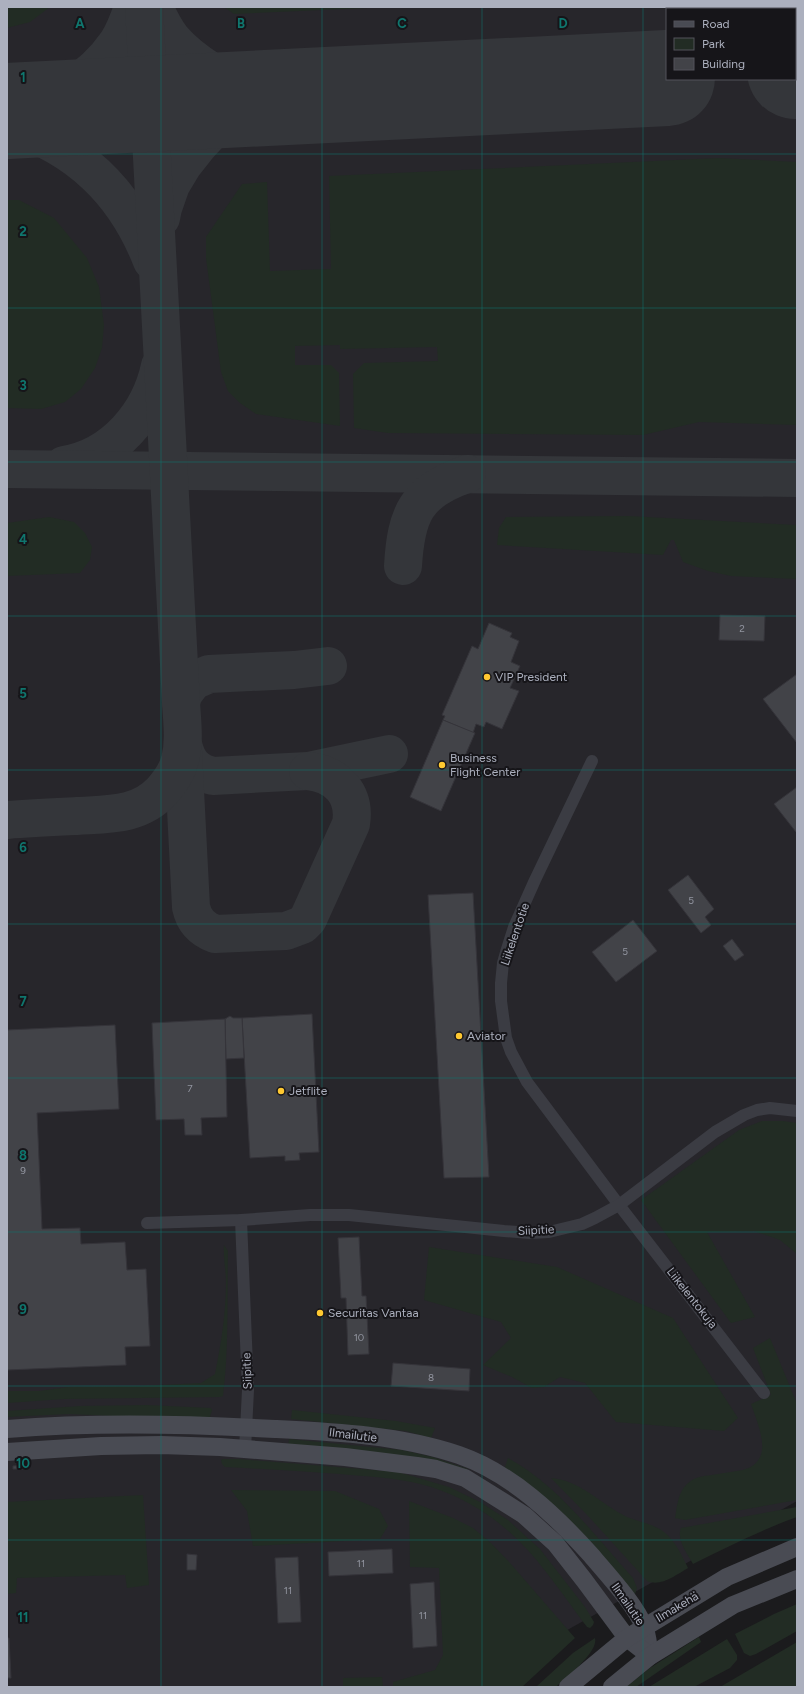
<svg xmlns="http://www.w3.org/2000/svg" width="804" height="1694" font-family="Figtree,sans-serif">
<rect width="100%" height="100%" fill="#1b1b1d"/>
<path fill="#27262b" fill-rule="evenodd" d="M7 7H797V1501L562 1633 506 1687H7ZM667 9H795V79H667Z"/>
<g fill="#222c24">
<path d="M7 7H50L30 22 7 28Z"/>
<path d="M224 7H390L234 14Z"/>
<path d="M719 158 797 162V425L699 422 643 435 388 433 354 428 353 374 364 363 438 361 437 347 340 349V345L295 346V365H331L339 373 340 426 256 414 240 403 228 391 221 372 206 258V237L242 184 267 182 270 271 331 269 329 176Z"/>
<path d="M7 200H19L54 218 87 258 99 287 104 325 102 348 95 368 81 389 65 402 41 409 7 408Z"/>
<path d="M628 516 797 525V579L731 576 708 571 683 562 674 540H671L663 555 497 545 499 528 506 517Z"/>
<path d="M49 517 74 522 85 533 92 547 90 560 80 573 7 576V523Z"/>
<path d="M762 1121H783L797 1123V1254L780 1240 754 1231 707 1232 755 1317 731 1323 641 1200 739 1130Z"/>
<path d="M224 1245 228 1251C227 1300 229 1348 223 1396L220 1397 64 1399 7 1403V1391H39L68 1387 140 1386 201 1383 215 1374C221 1344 226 1313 226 1282 226 1269 223 1258 224 1245Z"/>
<path d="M429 1247 557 1267 673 1318 738 1418 724 1431 616 1422 585 1383 560 1377 544 1387 532 1388 512 1377 483 1365 511 1338 501 1322 424 1300Z"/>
<path d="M770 1338 797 1404V1500L685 1520 675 1518C677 1507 678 1492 687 1484 694 1477 703 1476 712 1475 722 1473 733 1472 743 1470 776 1461 758 1425 751 1404L771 1395 753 1348Z"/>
<path d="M147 1405 211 1408 212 1410 210 1417 199 1420 69 1414 7 1417V1411L80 1406Z"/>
<path d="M292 1410 396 1421 435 1428 431 1438 406 1431 291 1419Z"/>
<path d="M289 1439 402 1450 433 1457 468 1469 467 1473 288 1447Z"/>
<path d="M508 1458C559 1486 594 1535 633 1578L637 1588 635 1594 625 1587 505 1467Z"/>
<path d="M223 1459H239L398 1472 449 1487 480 1502 508 1520 540 1549 585 1607 594 1622 593 1625 590 1628 587 1627C564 1597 543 1564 517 1539 487 1510 448 1488 406 1481 384 1477 362 1476 340 1474 301 1471 263 1469 225 1467L222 1464 221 1460Z"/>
<path d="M551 1478C580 1480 602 1505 627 1517 639 1522 654 1524 664 1532 676 1542 681 1554 688 1568 676 1575 661 1587 647 1581L590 1518Z"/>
<path d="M231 1490 335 1491 379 1509 388 1526 380 1539 253 1546 247 1511Z"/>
<path d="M143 1495 149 1585 127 1588 125 1575 17 1578 16 1593 7 1594V1502Z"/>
<path d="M409 1501 453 1518 473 1528 491 1543 510 1563 575 1638 522 1687H393V1682L435 1670 443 1655 439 1568 410 1567Z"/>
<path d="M797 1507V1517C761 1530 727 1547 693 1564 688 1554 676 1540 681 1528Z"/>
<path d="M797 1604V1631L756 1654 750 1656 744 1653 735 1634 774 1614Z"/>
<path d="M699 1637 701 1642 636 1687H626L650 1668Z"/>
<path d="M595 1638C599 1652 565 1678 556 1687H536L573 1653Z"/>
<path d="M727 1639 737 1655V1660L730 1668 694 1687H649Z"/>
<path d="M797 1642V1687H720Z"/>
<path d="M382 1677 383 1687H343V1678Z"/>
</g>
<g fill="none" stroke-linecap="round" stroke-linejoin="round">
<g stroke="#34363a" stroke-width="38">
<path d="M154 7C159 18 165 30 172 39 191 61 229 86 258 91 268 93 278 94 289 95"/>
<path d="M795 65 797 64"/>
<path d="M7 109C51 105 92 79 117 43 124 33 129 19 133 7"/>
<path d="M7 124C78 147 125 191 152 261"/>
<path d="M161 218 163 208 171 185 183 165 198 146 220 122 262 103 299 96"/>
<path d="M64 465C114 457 150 414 160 366"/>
<path d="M7 469 797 478"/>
<path d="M403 566C406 514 416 491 467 474"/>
<path d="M181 702 184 693 193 681 209 674 294 670 328 666"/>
<path d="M183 744C187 762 195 772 213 776L308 771 389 754"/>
<path d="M183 751 191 907C194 921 202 929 215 934L286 931 302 925 308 919 351 824C356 794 337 774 308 771"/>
<path d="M7 820C30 818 54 817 77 816 108 814 139 816 162 791 170 782 177 772 180 760 185 741 182 721 181 702L144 7"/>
</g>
<g stroke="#34363a" stroke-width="96">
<path d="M795 71H797"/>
<path d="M7 111 667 78"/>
</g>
</g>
<g fill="#424348" stroke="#35343a">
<path d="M720 615 765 616 764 641 719 640Z"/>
<path d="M489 623 512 633 510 637 519 641 511 662 520 666 510 688 519 691 502 729 486 722 484 727 476 724 473 733 443 720 445 716 442 715 472 646 478 649Z"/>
<path d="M797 674V743L763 699Z"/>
<path d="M443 720 475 733 441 811 410 797Z"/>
<path d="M797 787V832H796L774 804Z"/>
<path d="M688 875 714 909 705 917 711 925 701 933 668 890Z"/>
<path d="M473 893 489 1177 444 1178 428 895Z"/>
<path d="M633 920 657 951 616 982 592 952Z"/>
<path d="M732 939 744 955 735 961 723 946Z"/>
<path d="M312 1014 319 1152 299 1153 300 1160 285 1161V1156L250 1158 242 1018Z"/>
<path d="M230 1016 233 1018H242L244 1058 226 1059 225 1019Z"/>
<path d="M225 1019 227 1117 201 1118 202 1135H185L184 1119 156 1120 152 1023Z"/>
<path d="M115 1025 119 1109 37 1113 42 1229 80 1228 81 1244 125 1242 127 1270 146 1269 150 1346 125 1347 126 1365 7 1370V1030Z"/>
<path d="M359 1237 362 1296H366L369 1354 348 1355 346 1298H341L338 1238Z"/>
<path d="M393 1363 470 1369 469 1391 391 1386Z"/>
<path d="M26 1465V1469H13V1466Z"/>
<path d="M392 1549 393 1573 329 1576 328 1552Z"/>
<path d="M187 1554 197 1555 196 1570H187Z"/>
<path d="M298 1557 301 1622 278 1623 275 1558Z"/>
<path d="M434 1582 437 1646 413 1648 410 1584Z"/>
<path d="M7 1638H9L11 1678H7Z"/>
</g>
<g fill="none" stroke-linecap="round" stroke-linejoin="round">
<g stroke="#3b3c43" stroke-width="12">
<path d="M592 761 535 880 514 927 507 949 503 963 501 983V1001L506 1038 511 1052 527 1082 619 1205 764 1393"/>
<path d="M241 1220 248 1390 245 1450"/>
<path d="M147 1223 241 1220 310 1215H349L504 1231 530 1233 549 1232 582 1224 595 1218 619 1205 715 1132 744 1115 757 1110 770 1108 797 1111"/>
</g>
<g stroke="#494b53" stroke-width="18">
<path d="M7 1429C96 1422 186 1424 275 1429 336 1432 400 1435 459 1455 511 1473 555 1515 591 1555 606 1573 636 1605 644 1627 648 1635 648 1647 650 1656"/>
<path d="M7 1452 101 1446 161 1445 220 1447 345 1457 417 1466 436 1469 465 1478 524 1515 555 1543 584 1580 627 1638 650 1656"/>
<path d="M568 1687 627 1638 645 1627 727 1577 797 1547"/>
<path d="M612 1687 650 1656 733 1605 797 1579"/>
</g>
</g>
<path fill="none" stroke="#0f766e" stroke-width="1" stroke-opacity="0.55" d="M161 7V1687M322 7V1687M482 7V1687M643 7V1687M7 154H797M7 308H797M7 462H797M7 616H797M7 770H797M7 924H797M7 1078H797M7 1232H797M7 1386H797M7 1540H797"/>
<g fill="#ffc931" stroke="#161519" stroke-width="1.5">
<circle cx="487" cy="677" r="4"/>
<circle cx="442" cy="765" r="4"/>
<circle cx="459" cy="1036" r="4"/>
<circle cx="281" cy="1091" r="4"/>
<circle cx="320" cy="1313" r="4"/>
</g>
<g text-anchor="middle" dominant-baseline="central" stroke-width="4" stroke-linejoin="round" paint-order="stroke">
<g font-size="10" fill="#9295a0">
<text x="742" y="628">2</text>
<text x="691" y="900">5</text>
<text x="625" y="951">5</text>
<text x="190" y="1088">7</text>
<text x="23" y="1170">9</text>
<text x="359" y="1337">10</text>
<text x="431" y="1377">8</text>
<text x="361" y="1563">11</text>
<text x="288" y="1590">11</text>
<text x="423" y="1615">11</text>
</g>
<g font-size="12" fill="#acb0be" stroke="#161519" text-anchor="start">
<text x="495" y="677">VIP President</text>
<text x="450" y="758">Business<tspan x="450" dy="14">Flight Center</tspan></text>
<text x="467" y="1036">Aviator</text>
<text x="289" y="1091">Jetflite</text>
<text x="328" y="1313">Securitas Vantaa</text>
</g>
<g font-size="12" fill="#acb0be" stroke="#161519">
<text transform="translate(515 934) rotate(-71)">Liikelentotie</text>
<text transform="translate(536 1230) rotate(-3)">Siipitie</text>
<text transform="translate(692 1298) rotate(52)">Liikelentokuja</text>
<text transform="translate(247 1371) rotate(-92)">Siipitie</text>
<text transform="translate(353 1435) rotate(7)">Ilmailutie</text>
<text transform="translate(628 1604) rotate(55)">Ilmailutie</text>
<text transform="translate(677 1607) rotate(-31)">Ilmakehä</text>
</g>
</g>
<g font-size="13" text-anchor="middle" font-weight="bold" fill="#0f766e" stroke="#161519" stroke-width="4" stroke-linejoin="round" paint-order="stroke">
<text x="80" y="28">A</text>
<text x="241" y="28">B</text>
<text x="402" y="28">C</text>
<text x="563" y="28">D</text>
<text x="23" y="82">1</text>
<text x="23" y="236">2</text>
<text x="23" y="390">3</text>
<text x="23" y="544">4</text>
<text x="23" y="698">5</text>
<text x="23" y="852">6</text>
<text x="23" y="1006">7</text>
<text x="23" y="1160">8</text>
<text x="23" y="1314">9</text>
<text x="23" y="1468">10</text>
<text x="23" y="1622">11</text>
</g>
<rect width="804" height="1694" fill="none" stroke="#acb0be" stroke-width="16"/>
<rect x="666" y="8" width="130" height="72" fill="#161519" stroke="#52535b"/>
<rect x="674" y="21" width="20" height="6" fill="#494b53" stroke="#52535b"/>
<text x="702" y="28" font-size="12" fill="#acb0be">Road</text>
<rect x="674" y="38" width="20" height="12" fill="#222c24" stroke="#52535b"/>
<text x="702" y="48" font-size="12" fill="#acb0be">Park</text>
<rect x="674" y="58" width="20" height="12" fill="#424348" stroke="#52535b"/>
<text x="702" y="68" font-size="12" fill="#acb0be">Building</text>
</svg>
